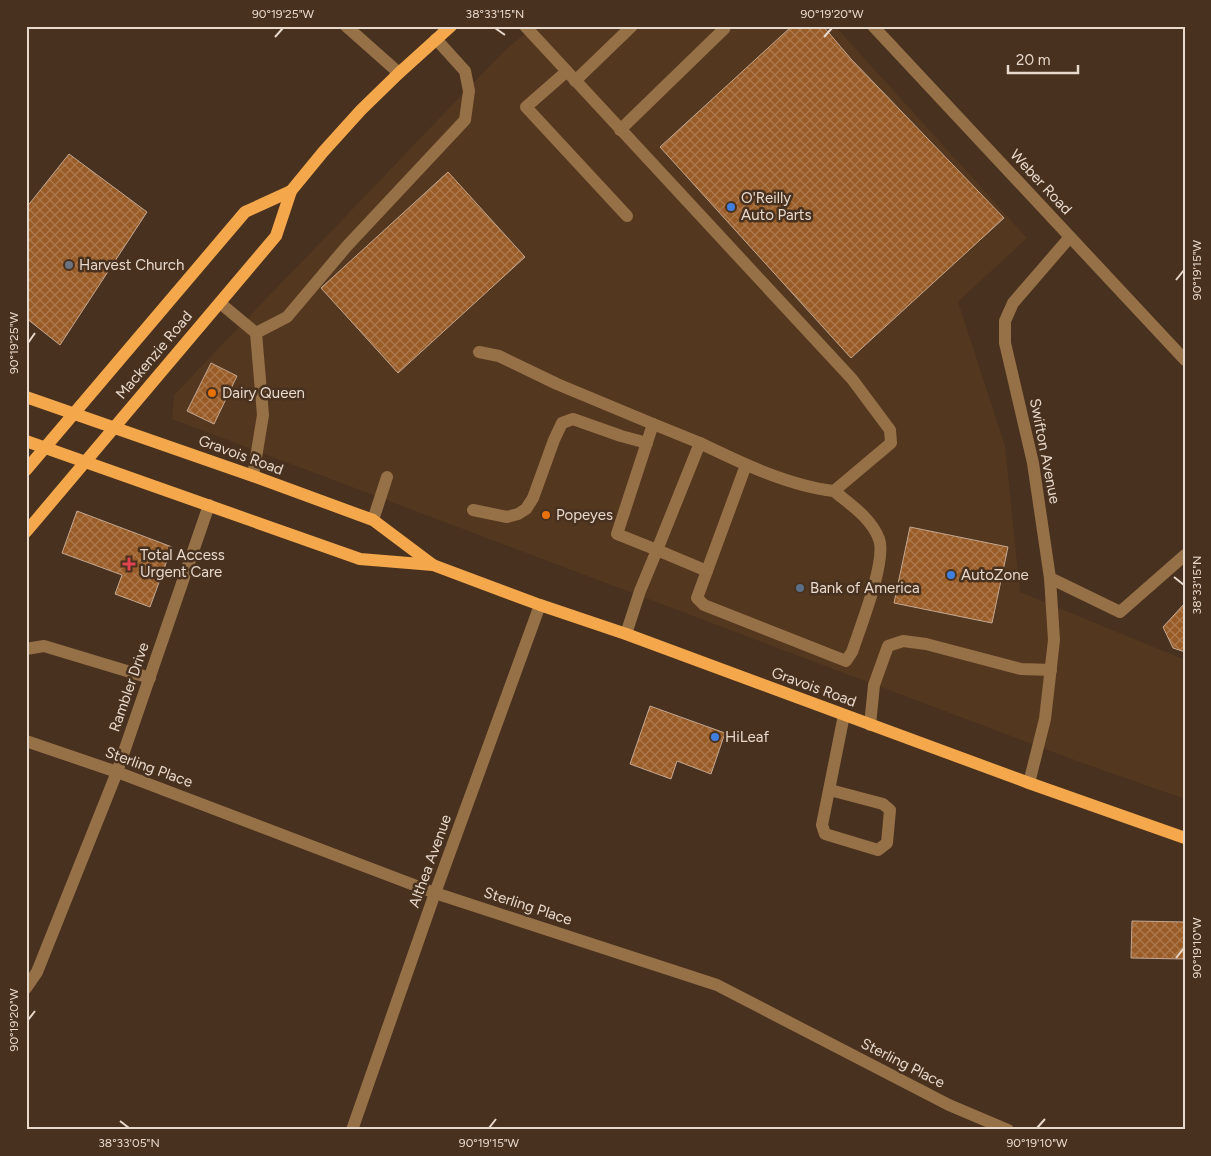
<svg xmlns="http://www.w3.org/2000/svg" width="1211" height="1156" font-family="Figtree,sans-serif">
<defs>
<pattern id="building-cross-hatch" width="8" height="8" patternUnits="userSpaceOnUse" patternTransform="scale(1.25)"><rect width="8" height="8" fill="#995c26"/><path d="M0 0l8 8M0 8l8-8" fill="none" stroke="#ac7a4e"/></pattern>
</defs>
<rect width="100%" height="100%" fill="#48311e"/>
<path fill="#54371f" d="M535 26H835L1027 238 958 302 1005 446 1020 592 1185 660V799L1077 761 172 419 174 395 505 50Z"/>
<g fill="url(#building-cross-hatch)" stroke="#c4a791">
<path d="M792 26H823L851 59 1004 218 851 358 660 147Z"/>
<path d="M69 154 147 212 60 345 26 318V208Z"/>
<path d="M448 172 525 257 398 373 321 288Z"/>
<path d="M211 363 237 376 214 424 187 411Z"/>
<path d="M77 511 172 547 150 607 115 594 122 575 62 553Z"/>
<path d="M910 527 1008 547 992 623 894 603Z"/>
<path d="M1185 603V652L1173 648 1163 627Z"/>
<path d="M650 706 725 733 711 774 677 761 671 779 630 764Z"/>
<path d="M1132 921 1185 922V959L1131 958Z"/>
</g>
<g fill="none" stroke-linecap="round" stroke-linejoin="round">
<g stroke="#967047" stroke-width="12">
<path d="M346 26 399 73"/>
<path d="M873 26 1185 360"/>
<path d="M566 72 526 107 627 216"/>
<path d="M575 81 632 26"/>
<path d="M620 130 724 29 725 26"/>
<path d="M220 303 256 333 287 317 347 246 465 120 469 91 465 71 436 39"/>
<path d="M479 352 499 356 557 384 653 424 617 534 657 550 700 443C741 463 789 486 834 491L891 443 890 430 852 379 525 26"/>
<path d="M653 424 700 443"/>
<path d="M746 465 697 598 704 605 846 661 852 652C860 628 887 560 879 539 871 518 851 505 834 491"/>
<path d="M253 476 263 415 256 333"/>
<path d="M473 510 507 517 518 514 526 509 533 498 554 440 562 423 573 419 621 436 647 443"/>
<path d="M373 520 387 477"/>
<path d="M1050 578 1120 612 1185 555"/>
<path d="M626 634 640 591 657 550 707 571"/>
<path d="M26 649 44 646 150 678"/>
<path d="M870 725 874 685 888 646 903 641 926 644 1021 669 1051 670"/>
<path d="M26 741 117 772 435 893 717 985 949 1105 1008 1130"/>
<path d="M1029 783 1045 719 1054 640 1050 578 1033 463 1005 343V321L1013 303 1070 237"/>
<path d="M830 790 883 804 890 810 887 843 878 850 825 834 822 825 844 715"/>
<path d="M26 988 37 972 117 772 209 505"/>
<path d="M352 1130 435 893 540 605"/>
</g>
<g stroke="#f4a84b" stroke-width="12">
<path d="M26 397 253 476 373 520 433 565"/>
<path d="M26 441 360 559 433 565 540 605 626 634 1029 783 1185 838"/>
<path d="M26 470 245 212 291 191"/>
<path d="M26 532 276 236 291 191 323 152 361 110 399 73 451 26"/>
</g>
</g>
<path fill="none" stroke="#e8d9cd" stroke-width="2" d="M495 28 505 35M275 37 283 28M824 37 832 28M1176 280 1184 270M28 343 35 333M1174 577 1184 585M1176 958 1184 948M28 1020 35 1011M120 1121 129 1128M489 1128 496 1119M1037 1128 1045 1119"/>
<g fill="#3f7fe0" stroke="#48311e" stroke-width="2">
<circle cx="731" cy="207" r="5"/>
<circle cx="951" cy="575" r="5"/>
<circle cx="715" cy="737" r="5"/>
</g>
<circle fill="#6b7280" stroke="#48311e" stroke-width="2" cx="69" cy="265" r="5"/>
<g fill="#e8710a" stroke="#48311e" stroke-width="2">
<circle cx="212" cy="393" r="5"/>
<circle cx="546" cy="515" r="5"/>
</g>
<path fill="#e0444e" stroke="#48311e" stroke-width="2" d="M126.5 556.5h5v5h5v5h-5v5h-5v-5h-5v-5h5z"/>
<circle fill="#5c6f8a" stroke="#48311e" stroke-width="2" cx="800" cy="588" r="5"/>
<g text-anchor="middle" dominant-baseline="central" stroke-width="5" stroke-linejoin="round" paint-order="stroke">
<g font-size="15" fill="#e8d9cd" stroke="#48311e">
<text transform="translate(1041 182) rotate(47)">Weber Road</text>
<text transform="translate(154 355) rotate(-50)">Mackenzie Road</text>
<text transform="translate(1045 451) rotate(79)">Swifton Avenue</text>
<text transform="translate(241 455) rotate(20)">Gravois Road</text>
<text transform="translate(129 687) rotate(-71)">Rambler Drive</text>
<text transform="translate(814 687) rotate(20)">Gravois Road</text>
<text transform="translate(149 767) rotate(20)">Sterling Place</text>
<text transform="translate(430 861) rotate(-70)">Althea Avenue</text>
<text transform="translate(528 906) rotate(18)">Sterling Place</text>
<text transform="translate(903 1063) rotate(27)">Sterling Place</text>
</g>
<g font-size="15" fill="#e8d9cd" stroke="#48311e" text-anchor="start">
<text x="741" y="198">O'Reilly<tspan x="741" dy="17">Auto Parts</tspan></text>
<text x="79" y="265">Harvest Church</text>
<text x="222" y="393">Dairy Queen</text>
<text x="556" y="515">Popeyes</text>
<text x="140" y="555">Total Access<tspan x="140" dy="17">Urgent Care</tspan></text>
<text x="961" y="575">AutoZone</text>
<text x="810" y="588">Bank of America</text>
<text x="725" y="737">HiLeaf</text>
</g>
</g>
<rect width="1211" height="1156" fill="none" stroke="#48311e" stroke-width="55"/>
<path d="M1008 65v8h70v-8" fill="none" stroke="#e8d9cd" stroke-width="2.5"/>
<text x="1016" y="65" font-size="15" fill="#e8d9cd" stroke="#48311e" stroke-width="4" paint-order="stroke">20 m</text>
<rect x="28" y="28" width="1156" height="1100" fill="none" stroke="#e8d9cd" stroke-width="2"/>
<g font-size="12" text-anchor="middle" fill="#e8d9cd">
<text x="283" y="18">90°19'25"W</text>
<text x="495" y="18">38°33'15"N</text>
<text x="832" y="18">90°19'20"W</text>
<text transform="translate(1197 270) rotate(-90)" y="4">90°19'15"W</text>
<text transform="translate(14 343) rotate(-90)" y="4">90°19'25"W</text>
<text transform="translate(1197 585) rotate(-90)" y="4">38°33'15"N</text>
<text transform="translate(1197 948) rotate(-90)" y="4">90°19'10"W</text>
<text transform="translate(14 1020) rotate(-90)" y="4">90°19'20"W</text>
<text x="129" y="1147">38°33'05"N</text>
<text x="489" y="1147">90°19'15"W</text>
<text x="1037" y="1147">90°19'10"W</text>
</g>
</svg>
